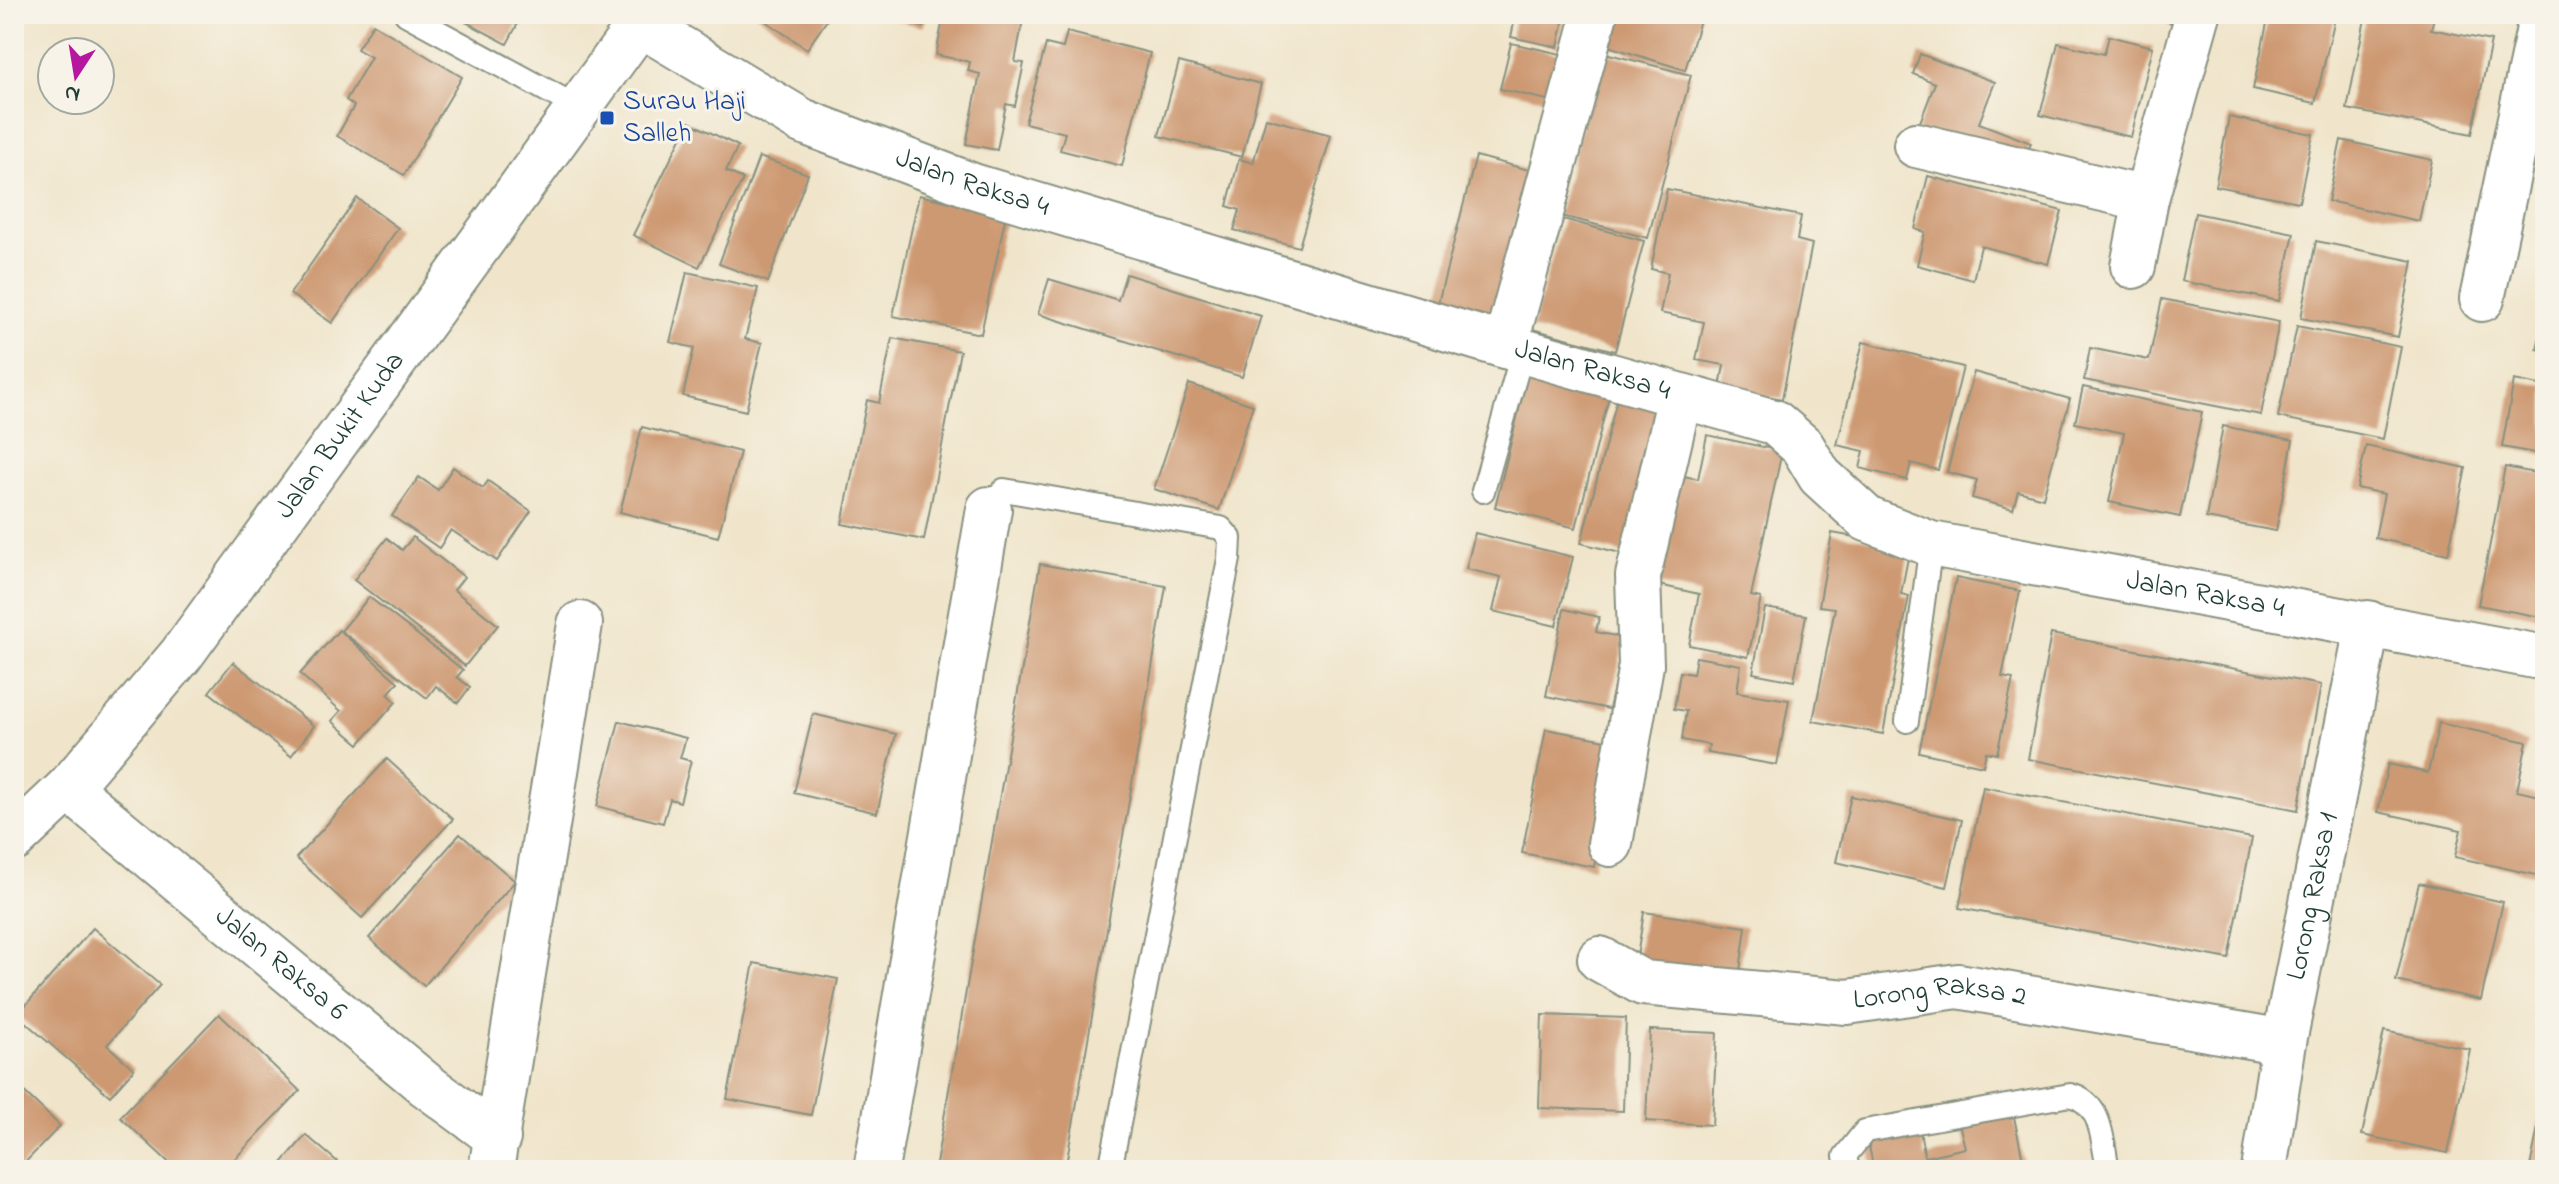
<svg xmlns="http://www.w3.org/2000/svg" width="2559" height="1184" font-family="'Indie Flower',sans-serif">
<rect width="100%" height="100%" fill="#f7f3e8"/>
<filter id="ink" filterUnits="userSpaceOnUse"><feTurbulence type="fractalNoise" baseFrequency=".0125" numOctaves="2"/><feDisplacementMap in="SourceGraphic" scale="16" xChannelSelector="R" yChannelSelector="G"/><feConvolveMatrix kernelMatrix="1 2 1 2 8 2 1 2 1" color-interpolation-filters="sRGB"/></filter>
<filter id="wash" filterUnits="userSpaceOnUse"><feTurbulence type="fractalNoise" baseFrequency=".006" numOctaves="4" result="noise"/><feDisplacementMap in="SourceGraphic" scale="32" xChannelSelector="R" yChannelSelector="G"/><feGaussianBlur stdDeviation="1.8" result="paint"/><feColorMatrix in="noise" values="0 0 0 0 0 0 0 0 0 0 0 0 0 0 0 0 0 1.4 0 .05"/><feComposite in="paint" operator="in"/></filter>
<g filter="url(#wash)">
<rect width="100%" height="100%" fill="#f0e5cb"/>
<g id="blocks">
<g fill="#cd9972">
<path d="M451 14H523L507 44Z"/>
<path d="M755 14H831L807 49Z"/>
<path d="M870 14H926L923 27Z"/>
<path d="M944 14H1024L1015 62 1024 63 1015 106 1006 104 997 150 966 144 980 74 968 71 970 62 936 55Z"/>
<path d="M1516 14H1565L1558 47 1511 37Z"/>
<path d="M1618 14H1702L1685 70 1608 46Z"/>
<path d="M2138 14H2175L2172 23Z"/>
<path d="M2269 14H2336L2315 103 2253 89Z"/>
<path d="M2366 14H2435L2431 29 2491 41 2472 134 2347 109Z"/>
<path d="M373 24 462 77 404 175 337 136 354 106 346 100 371 57 357 49Z"/>
<path d="M1067 32 1150 53 1122 166 1060 150 1065 133 1025 123 1046 44 1063 48Z"/>
<path d="M2109 36 2153 47 2131 137 2040 115 2058 43 2104 54Z"/>
<path d="M1511 43 1575 57 1564 104 1500 89Z"/>
<path d="M1601 52 1691 75 1648 238 1558 215Z"/>
<path d="M1920 54 1995 82 1979 123 2031 143 2018 177 1914 138 1935 83 1913 74Z"/>
<path d="M1179 62 1261 84 1242 157 1159 136Z"/>
<path d="M2229 117 2313 134 2299 202 2215 186Z"/>
<path d="M1266 118 1331 135 1299 247 1234 230 1240 210 1227 206 1239 159 1253 163Z"/>
<path d="M689 122 738 146 726 171 743 179 699 267 633 235Z"/>
<path d="M2341 140 2432 160 2419 221 2328 201Z"/>
<path d="M1476 156 1529 170 1490 317 1438 303Z"/>
<path d="M759 157 808 174 768 282 719 264Z"/>
<path d="M1928 176 2062 211 2048 264 1981 246 1973 280 1917 265 1925 232 1915 229Z"/>
<path d="M1667 189 1801 216 1797 240 1812 244 1782 399 1720 387 1724 365 1696 360 1704 322 1660 313 1668 273 1651 269Z"/>
<path d="M919 195 1006 214 981 334 893 316Z"/>
<path d="M357 198 398 228 332 323 290 294Z"/>
<path d="M2195 213 2294 233 2279 301 2181 281Z"/>
<path d="M1563 219 1644 241 1615 351 1532 329Z"/>
<path d="M2316 241 2413 261 2398 337 2301 318Z"/>
<path d="M687 272 758 288 745 339 762 343 746 411 683 396 694 348 670 342Z"/>
<path d="M1126 274 1261 316 1242 377 1038 314 1049 279 1118 300Z"/>
<path d="M2162 299 2279 322 2261 415 2084 380 2090 348 2149 360Z"/>
<path d="M2544 318H2545V351L2537 349Z"/>
<path d="M2297 326 2401 347 2383 439 2278 417Z"/>
<path d="M892 338 960 351 924 540 842 524 867 400 879 403Z"/>
<path d="M1863 342 1963 367 1938 470 1911 463 1907 480 1860 468 1864 451 1837 445Z"/>
<path d="M1974 372 2070 399 2043 498 2018 491 2013 509 1972 498 1977 480 1947 472Z"/>
<path d="M1528 373 1610 393 1576 528 1495 507Z"/>
<path d="M2514 380 2545 386V455L2502 447Z"/>
<path d="M1189 384 1253 405 1219 510 1154 489Z"/>
<path d="M2083 387 2202 412 2180 517 2109 502 2124 433 2075 423Z"/>
<path d="M1617 399 1668 411 1632 556 1581 543Z"/>
<path d="M2223 426 2293 440 2276 531 2206 518Z"/>
<path d="M642 427 740 452 718 537 620 512Z"/>
<path d="M1707 435 1782 451 1751 596 1761 598 1748 657 1689 645 1699 594 1650 583 1674 474 1698 479Z"/>
<path d="M2366 446 2466 468 2448 554 2375 538 2384 494 2357 488Z"/>
<path d="M453 467 483 488 488 481 531 511 497 561 451 530 439 548 392 516 419 477 438 490Z"/>
<path d="M2505 467 2545 475V595L2541 617 2478 605Z"/>
<path d="M1475 533 1573 557 1556 626 1493 611 1501 577 1466 569Z"/>
<path d="M1832 533 1910 547 1901 594 1909 596 1883 734 1813 721 1835 608 1819 606Z"/>
<path d="M413 537 464 577 454 590 498 625 465 666 354 580 387 538 402 550Z"/>
<path d="M1040 564 1166 586 1085 1057 1065 1170H935Z"/>
<path d="M1956 578 2020 591 2002 677 2013 679 1997 754 1986 752 1983 766 1919 752Z"/>
<path d="M369 597 463 670 457 677 470 687 458 703 436 686 427 698 341 631Z"/>
<path d="M1765 608 1806 615 1794 681 1753 673Z"/>
<path d="M1564 609 1599 617 1596 632 1625 638 1609 709 1546 696Z"/>
<path d="M339 630 398 682 388 694 396 702 359 744 332 721 341 711 300 674Z"/>
<path d="M2051 634 2321 685 2298 810 2028 759Z"/>
<path d="M1696 657 1741 665 1737 692 1789 700 1777 765 1708 753 1709 745 1682 740 1686 711 1674 709 1680 672 1693 674Z"/>
<path d="M233 662 314 726 291 756 209 692Z"/>
<path d="M813 714 896 734 877 813 794 793Z"/>
<path d="M619 721 686 738 680 758 691 761 680 802 670 799 663 823 597 806Z"/>
<path d="M2439 723 2527 742 2517 791 2545 797V877L2455 857 2461 830 2378 812 2388 764 2428 773Z"/>
<path d="M1546 729 1617 742 1594 867 1522 853Z"/>
<path d="M387 759 453 819 362 918 296 858Z"/>
<path d="M1983 787 2252 838 2229 959 1959 908Z"/>
<path d="M1851 796 1962 820 1947 887 1836 862Z"/>
<path d="M460 834 515 881 424 986 369 938Z"/>
<path d="M2419 883 2503 902 2481 1000 2396 981Z"/>
<path d="M1644 912 1746 927 1738 985 1635 970Z"/>
<path d="M93 928 160 985 107 1045 134 1069 110 1096 17 1015Z"/>
<path d="M754 963 838 979 811 1115 727 1099Z"/>
<path d="M219 1014 300 1091 224 1170H177L120 1117Z"/>
<path d="M1542 1015 1626 1018 1623 1111 1539 1108Z"/>
<path d="M1650 1030 1717 1033 1712 1125 1646 1121Z"/>
<path d="M2384 1031 2470 1049 2448 1153 2362 1135Z"/>
<path d="M14 1082 60 1126 18 1170H14Z"/>
<path d="M2544 1098H2545V1170L2530 1167Z"/>
<path d="M2013 1112 2025 1170H1874L1868 1142 1920 1132 1925 1157 1965 1148 1959 1123Z"/>
<path d="M306 1135 347 1170H276Z"/>
</g>
</g>
</g>
<g filter="url(#ink)">
<use href="#blocks" fill-opacity="0" stroke="#889180" stroke-width="2"/>
<g fill="none" stroke-linecap="round" stroke-linejoin="round">
<g stroke="#889180" stroke-width="26">
<g id="lane">
<path d="M406 14 579 108"/>
<path d="M1483 491 1523 350"/>
<path d="M989 509 1004 490 1221 528 1230 538 1229 559 1110 1170"/>
<path d="M1907 721 1931 544"/>
<path d="M1848 1170 1845 1156 1865 1131 2070 1095C2103 1103 2102 1141 2108 1170"/>
</g>
</g>
<g stroke="#889180" stroke-width="48">
<g id="street">
<path id="s1" d="M640 24 802 121 973 186 1505 346 1774 422 1802 446 1820 476 1867 519 1931 544 2545 658"/>
<path d="M1916 145 2146 199"/>
<path d="M2133 266 2146 199 2198 14"/>
<path d="M2482 299 2542 14"/>
<path d="M1505 346 1595 14"/>
<path id="s2" d="M68 788 426 1085 498 1138"/>
<path d="M1610 844 1641 665 1638 576 1680 396"/>
<path id="s3" d="M1600 959 1643 983 1847 1002 1958 986 2284 1042"/>
<path d="M491 1170 580 624"/>
<path d="M876 1170 989 509"/>
<path id="s4" d="M2264 1170 2284 1042 2368 623"/>
</g>
</g>
<g stroke="#889180" stroke-width="48">
<g id="secondary">
<path id="s5" d="M14 839 68 788 181 655 647 14"/>
</g>
</g>
<use href="#lane" stroke="#fff" stroke-width="22"/>
<use href="#street" stroke="#fff" stroke-width="44"/>
<use href="#secondary" stroke="#fff" stroke-width="44"/>
</g>
</g>
<rect fill="#1a4fb4" stroke="#f7f3e8" stroke-width="3" x="599" y="110" width="16" height="16" rx="4"/>
<g text-anchor="middle" dominant-baseline="central" stroke-width="6" stroke-linejoin="round" paint-order="stroke">
<g font-size="28" fill="#164399" stroke="#f7f3e8" text-anchor="start">
<text x="623" y="102">Surau Haji<tspan x="623" dy="32">Salleh</tspan></text>
</g>
<g font-size="28" fill="#1f3d34" stroke="#f7f3e8">
<text stroke="none"><textPath href="#s1" startOffset="370">Jalan Raksa 4</textPath></text>
<text stroke="none"><textPath href="#s1" startOffset="1018">Jalan Raksa 4</textPath></text>
<text stroke="none"><textPath href="#s5" startOffset="520">Jalan Bukit Kuda</textPath></text>
<text stroke="none"><textPath href="#s1" startOffset="1690">Jalan Raksa 4</textPath></text>
<text stroke="none"><textPath href="#s4" startOffset="278">Lorong Raksa 1</textPath></text>
<text stroke="none"><textPath href="#s2" startOffset="276">Jalan Raksa 6</textPath></text>
<text stroke="none"><textPath href="#s3" startOffset="348">Lorong Raksa 2</textPath></text>
</g>
</g>
<rect width="2559" height="1184" fill="none" stroke="#f7f3e8" stroke-width="48"/>
<g transform="translate(76 76) rotate(192)"><circle r="38" fill="#f7f3e8" stroke="#a1aaa0" stroke-width="2"/>
<path d="M0-6L14 30L0 20L-14 30Z" fill="#b5179e"/>
<text y="-12" font-size="22" font-weight="bold" text-anchor="middle" fill="#1f3d34">N</text>
</g>
</svg>
